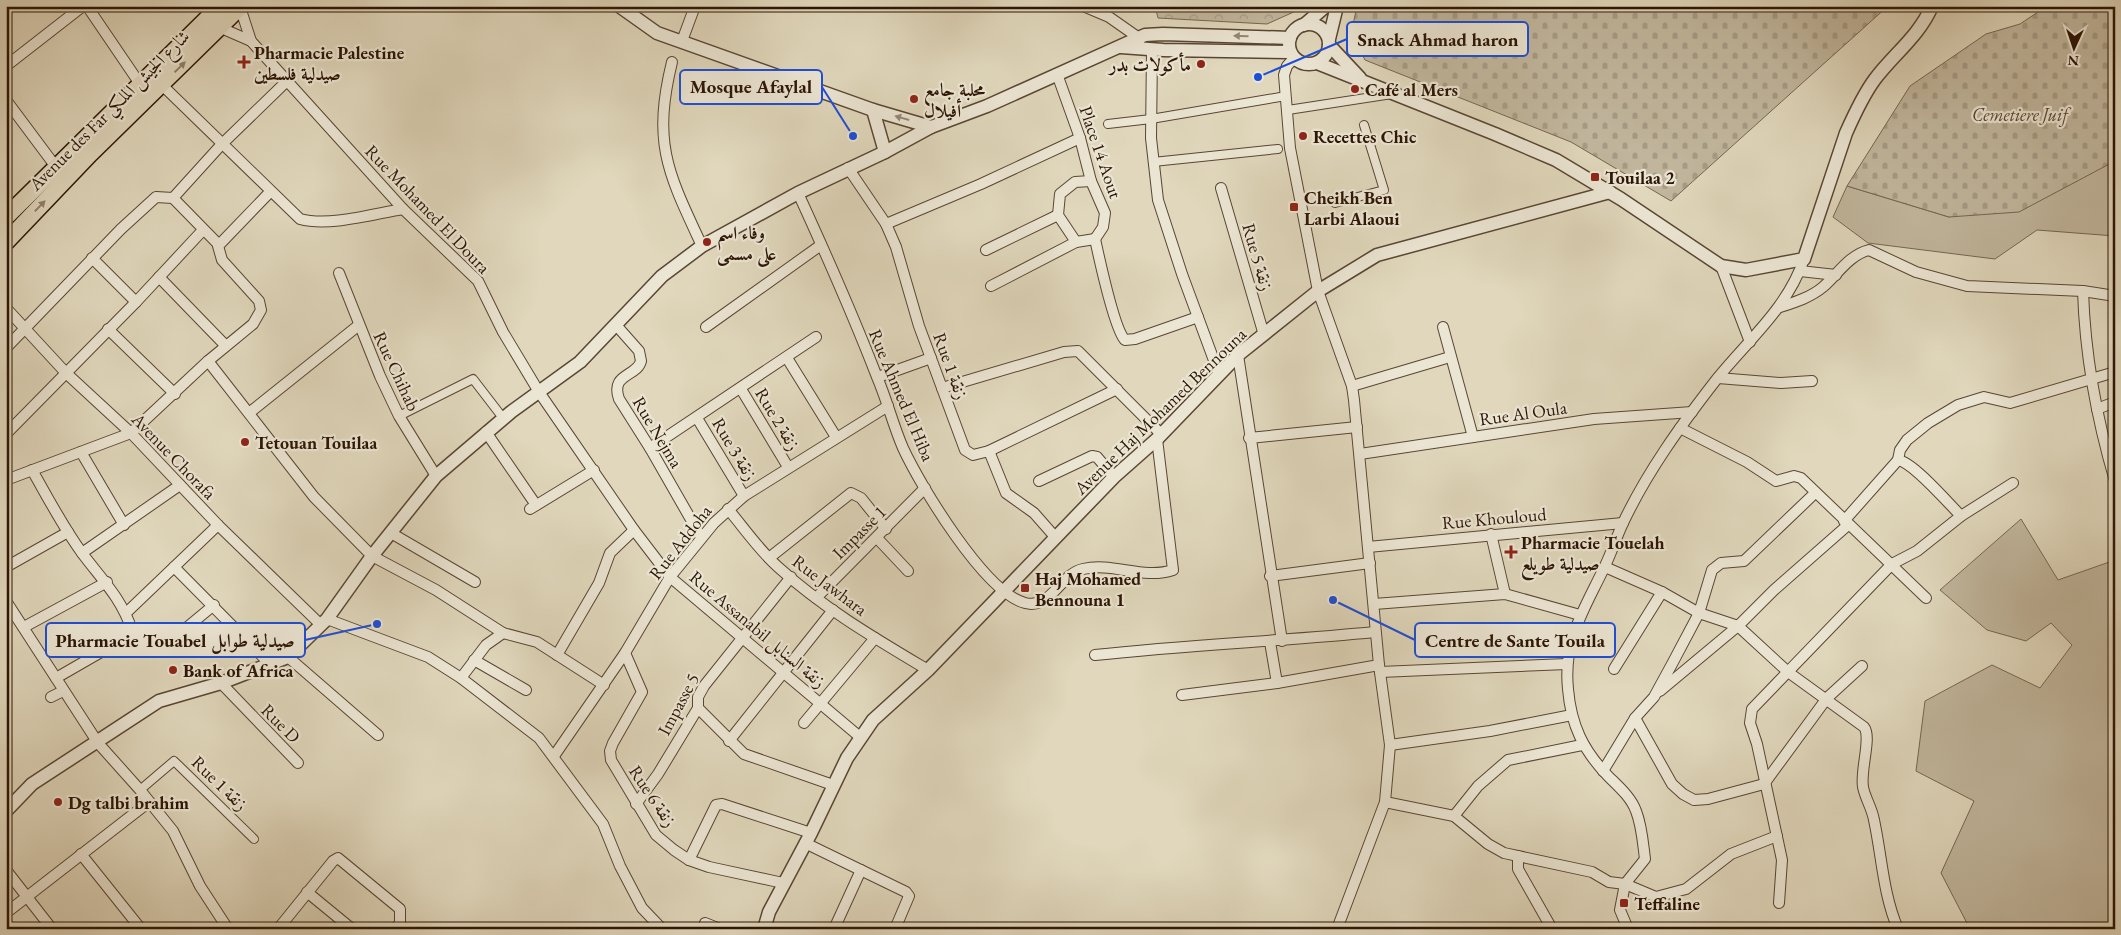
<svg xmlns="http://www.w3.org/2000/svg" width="2121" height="935" font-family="'EB Garamond',Amiri,serif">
<defs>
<pattern id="cemetery-stones" width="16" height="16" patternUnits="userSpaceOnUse" patternTransform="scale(1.25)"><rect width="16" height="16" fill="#c1b69d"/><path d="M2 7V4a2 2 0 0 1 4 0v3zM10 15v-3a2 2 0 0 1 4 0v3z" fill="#a69c86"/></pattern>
<pattern id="park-crowns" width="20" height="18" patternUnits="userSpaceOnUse" patternTransform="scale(1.25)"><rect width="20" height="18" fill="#c1b69d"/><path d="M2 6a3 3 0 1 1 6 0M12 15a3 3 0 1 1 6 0" fill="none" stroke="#a69c86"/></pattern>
</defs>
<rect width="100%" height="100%" fill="#e0d7bc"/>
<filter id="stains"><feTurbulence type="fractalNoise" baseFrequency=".004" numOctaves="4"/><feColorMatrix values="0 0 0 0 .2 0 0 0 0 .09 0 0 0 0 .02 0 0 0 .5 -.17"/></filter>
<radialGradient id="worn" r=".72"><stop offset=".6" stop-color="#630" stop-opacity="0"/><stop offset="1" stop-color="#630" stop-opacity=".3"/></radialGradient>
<g fill="#c1b69d" stroke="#766651">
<path d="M2115 161V236L2037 230 1995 259 1868 243 1833 217 1847 186 1949 217Z"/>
<path d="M2021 519 2058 580 2115 560V929H1970L1941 873 1974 801 1916 771 1925 701 1992 665 2040 688 2072 645 2051 623 2026 641 1987 630 1940 590Z"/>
</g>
<g fill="url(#cemetery-stones)" stroke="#766651">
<path d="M1357 6H1888L1671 201 1571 142 1365 60 1351 34Z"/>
<path d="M2047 6H2115V161L2019 212 1949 217 1847 186 1910 86 1986 34 2020 24Z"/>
</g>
<path fill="url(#park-crowns)" stroke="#766651" d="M1155 6H1307L1267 24 1158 18Z"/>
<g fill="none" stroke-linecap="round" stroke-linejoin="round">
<g stroke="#594633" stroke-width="10">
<g id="pedestrian">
<path d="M1288 110 1392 94"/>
<path d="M1108 124 1151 119 1286 96"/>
<path d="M1153 162 1278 149"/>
<path d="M1335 203 1384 190 1364 125"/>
<path d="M399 416 473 379 503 418"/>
<path d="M140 790 174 761 254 839"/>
</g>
</g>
<g stroke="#594633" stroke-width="12">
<g id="minor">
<path d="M87 6 140 84"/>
<path d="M1083 6 1109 17 1139 38V42"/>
<path d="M240 7 251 41"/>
<path d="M221 28 251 41 403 209 478 281 503 332 539 392 634 530 670 577 860 737"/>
<path d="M682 41 695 6"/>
<path d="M1152 50 1151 138 1158 200 1182 274 1219 374"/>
<path d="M1294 58 1287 66 1284 75 1290 148 1318 291 1352 386 1354 400 1379 665 1390 745 1385 802 1337 929"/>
<path d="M672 62C652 144 668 173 702 246"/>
<path d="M6 66 83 6"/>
<path d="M1057 74 1080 138 1091 181 1105 213 1103 227 1095 239"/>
<path d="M162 85 300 219C329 227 373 214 403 209"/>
<path d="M6 100 56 167"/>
<path d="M848 168 886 224 896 247 919 326 965 450 973 455 989 451 1006 493 1034 513 1056 538"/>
<path d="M1221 188 1264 335"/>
<path d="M798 193C826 254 853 315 877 377 887 400 893 425 903 448 920 485 985 593 1025 603 1051 610 1060 574 1083 569 1113 562 1143 580 1173 570L1157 439"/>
<path d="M173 198 221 145 288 80"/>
<path d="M886 224 981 184 1080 138"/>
<path d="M1095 239C1099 257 1114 329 1125 340L1135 339 1198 317"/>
<path d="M1076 242 1058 215 1060 194 1075 182 1091 181"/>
<path d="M986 250 1058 215"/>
<path d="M92 258 136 302"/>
<path d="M1721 266 1750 342"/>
<path d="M1800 271 1836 275"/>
<path d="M339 273 380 376 399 416 436 476"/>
<path d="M159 277 225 345"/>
<path d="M991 286 1076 242 1095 239"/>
<path d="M2083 291C2085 355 2097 420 2115 481"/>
<path d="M1780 307C1796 302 1811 297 1823 287 1838 274 1849 255 1869 250L1916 272 1967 286 2083 291 2115 296"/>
<path d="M6 308 66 373 131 433 218 525 321 625"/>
<path d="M616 325 639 351 641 361C637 377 610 373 619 399L650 448 701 537"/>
<path d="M706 327 821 245"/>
<path d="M1443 327 1473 437"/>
<path d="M108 329 175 394"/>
<path d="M6 348 121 229 156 197 173 198 219 245"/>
<path d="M1238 355 1282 641"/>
<path d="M787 358 836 437"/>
<path d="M208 361 314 497 372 556 436 590 503 633"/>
<path d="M878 377 931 358"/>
<path d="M1718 378 1781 383 1812 381"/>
<path d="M1352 386 1450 357"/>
<path d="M942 388 1064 352 1078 351 1161 434"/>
<path d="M741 389 788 467"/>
<path d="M2097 409 2115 402"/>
<path d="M249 413 359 325"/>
<path d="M697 418 744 496"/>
<path d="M1680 428 1747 462 1776 481 1794 476 1801 478 1926 598"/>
<path d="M486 432 536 505"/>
<path d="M6 434 136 302 203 230"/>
<path d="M1249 438 1357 427"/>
<path d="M650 448 816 337"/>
<path d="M989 451 1117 389"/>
<path d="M81 452 124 525"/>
<path d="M1360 454 1594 419 1692 412"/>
<path d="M1898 460 1900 450 1907 440 1928 423 1958 405 1984 397 2010 403 2115 372"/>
<path d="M32 470C48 498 63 527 82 553 102 580 120 596 132 630L129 636 56 678"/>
<path d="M6 480 131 433 208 361 253 324 261 310 259 301 222 260 218 246 270 192"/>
<path d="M1039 481 1092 456 1097 457 1114 477"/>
<path d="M530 509 594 470"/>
<path d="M728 509C744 528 759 550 778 567 823 608 876 639 928 670"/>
<path d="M1844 521 1898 460C1913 462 1949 504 1961 516"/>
<path d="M391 533 475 582"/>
<path d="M1491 534 1505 594"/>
<path d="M877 538 908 571"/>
<path d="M1368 547 1623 523"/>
<path d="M82 553 180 485"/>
<path d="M769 558 851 493 861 498 886 529"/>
<path d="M6 567 68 532"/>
<path d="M174 567 271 665"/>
<path d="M1605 567 1662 592 1699 613 1738 626 1788 672 1864 727C1872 737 1860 770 1863 787 1865 798 1872 808 1874 820 1882 857 1883 894 1898 929"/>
<path d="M1270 576 1370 563"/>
<path d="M816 598 925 488"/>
<path d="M6 601 98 743 140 790 173 831 200 886 228 929"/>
<path d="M1374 604 1505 594 1580 615"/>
<path d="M126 613 218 525"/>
<path d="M327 619 428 657 461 678 539 738 603 824 620 866 642 908 662 929"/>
<path d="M24 627 107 582"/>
<path d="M1270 642 1277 683"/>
<path d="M162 648 214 605"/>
<path d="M625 653 642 692 613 743 610 751 611 760 656 835 674 850 689 860 709 867 783 883"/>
<path d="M557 655 599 583 610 553 634 530"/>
<path d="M1095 655C1188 645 1282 641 1375 632"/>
<path d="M288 657 378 735"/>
<path d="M474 660 526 690"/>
<path d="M1614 669 1662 592"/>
<path d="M1380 672 1567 664"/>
<path d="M461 678 486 645 503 633 537 642 604 685"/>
<path d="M221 683 298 763"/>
<path d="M1660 691 1738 626 1774 590 1848 525"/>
<path d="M1182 695 1277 683 1379 665"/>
<path d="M51 697 63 691"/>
<path d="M698 708 744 754 833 785"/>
<path d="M1635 718 1672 784 1683 794 1694 800 1708 799 1764 784 1827 698 1862 666"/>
<path d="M804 723 875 638"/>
<path d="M729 741 833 610"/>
<path d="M1390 745 1490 731 1572 715"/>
<path d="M554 756 625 653 670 577 714 523 744 496 888 406"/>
<path d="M1603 771 1635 718 1654 697 1672 664 1699 613 1712 570 1721 563 1744 561 1815 493"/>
<path d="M1385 802 1454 816 1488 844 1504 853 1592 872 1609 882 1625 884 1656 897 1686 889 1731 854 1777 836"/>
<path d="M636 804 658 774 698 708V697L704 686 791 577"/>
<path d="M1454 816 1478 786 1508 760 1582 745"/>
<path d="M805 843 906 892 909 896 895 929"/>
<path d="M81 854 141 929"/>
<path d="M1518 856V869L1552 929"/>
<path d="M689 860 716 805 722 804 811 833"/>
<path d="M6 870 52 929"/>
<path d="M307 892 352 929"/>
<path d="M1779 903 1782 860 1757 744 1750 723 1752 709 1892 564 1917 551 1961 516 2013 483"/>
<path d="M6 913 149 802"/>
<path d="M705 923 720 929"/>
<path d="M278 929 333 861 338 858 400 909V923L395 929"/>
<path d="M834 929 861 870"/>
<path d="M1628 929 1620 910 1625 884 1645 859C1643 844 1642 826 1636 811 1631 797 1618 786 1608 776 1583 750 1571 725 1568 689 1563 640 1584 610 1604 568 1611 554 1616 538 1623 523 1647 472 1681 425 1716 380 1747 341 1787 309 1804 259"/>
</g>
</g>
<g stroke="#594633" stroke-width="15">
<g id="tertiary">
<path d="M619 6 657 33 873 110 931 127"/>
<circle cx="1309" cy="44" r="20"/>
<path d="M1304 25 1326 6"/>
<path d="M1329 39 1337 6"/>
<path d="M1329 45 1360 78"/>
<path d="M1121 47 1163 50 1290 52"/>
<path d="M1317 63 1495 134 1556 160 1621 199 1721 266 1746 270 1804 259 1846 133C1854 115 1863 95 1875 79 1894 54 1919 36 1932 6"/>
<path d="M873 110 885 152"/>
<path d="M6 811 32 784 159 701 221 683 288 657 327 619 372 556 436 476 511 412 580 362 662 276 702 246 798 193 885 152 931 127 987 106 1145 35 1163 34 1290 38"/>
<path d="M764 929 769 912 811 833 847 758 873 720 928 670 1114 477 1157 439 1238 355 1318 291 1377 255 1610 192"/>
</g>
</g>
<g stroke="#2c1505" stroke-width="19">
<g id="primary">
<path d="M6 217 220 6"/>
<path d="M6 242 90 154 241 6"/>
</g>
</g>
<use href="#pedestrian" stroke="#ebe5d3" stroke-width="8"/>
<use href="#minor" stroke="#ebe5d3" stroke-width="10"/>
<use href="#tertiary" stroke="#ebe5d3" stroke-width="12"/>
<use href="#primary" stroke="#e0d7bc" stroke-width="16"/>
</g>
<defs><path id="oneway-solid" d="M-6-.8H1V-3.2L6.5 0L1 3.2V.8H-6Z" transform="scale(1.25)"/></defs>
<g fill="#958776">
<use href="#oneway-solid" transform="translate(1241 36) rotate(-178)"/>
<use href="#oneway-solid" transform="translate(902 118) rotate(-164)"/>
</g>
<g fill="#8f806a">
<use href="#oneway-solid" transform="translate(180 67) rotate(-44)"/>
<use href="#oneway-solid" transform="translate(40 206) rotate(-46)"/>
</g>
<g fill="#8f2418" stroke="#ebe5d3" stroke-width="2">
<path d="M241.5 54.5h5v5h5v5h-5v5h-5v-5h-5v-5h5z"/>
<circle cx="1201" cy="64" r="5"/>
<circle cx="1355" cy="89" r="5"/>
<circle cx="914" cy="99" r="5"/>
<circle cx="1303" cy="136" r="5"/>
<rect x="1590" y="172" width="10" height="10" rx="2.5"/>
<rect x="1289" y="202" width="10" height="10" rx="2.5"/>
<circle cx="707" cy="242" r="5"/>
<circle cx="245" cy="442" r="5"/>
<path d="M1508.5 544.5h5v5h5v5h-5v5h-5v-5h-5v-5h5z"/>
<rect x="1020" y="583" width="10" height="10" rx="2.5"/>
<circle cx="173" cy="670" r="5"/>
<circle cx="58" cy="802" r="5"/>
<rect x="1619" y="898" width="10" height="10" rx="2.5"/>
</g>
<g text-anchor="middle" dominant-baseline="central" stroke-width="4.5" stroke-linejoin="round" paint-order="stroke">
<g font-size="18" font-weight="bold" fill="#2c1505" stroke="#ebe5d3" text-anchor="start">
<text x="254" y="52">Pharmacie Palestine<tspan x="254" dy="21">صيدلية فلسطين</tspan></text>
<text x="1191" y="64" text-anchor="end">مأكولات بدر</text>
<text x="924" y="89">محلبة جامع<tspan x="924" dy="21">أفيلال</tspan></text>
<text x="1365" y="89">Café al Mers</text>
<text x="1313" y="136">Recettes Chic</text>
<text x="1605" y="177">Touilaa 2</text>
<text x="1304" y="197">Cheikh Ben<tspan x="1304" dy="21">Larbi Alaoui</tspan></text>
<text x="717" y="232">وفاء اسم<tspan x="717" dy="21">على مسمى</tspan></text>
<text x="255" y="442">Tetouan Touilaa</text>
<text x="1521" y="542">Pharmacie Touelah<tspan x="1521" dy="21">صيدلية طويلع</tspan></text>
<text x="1035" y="578">Haj Mohamed<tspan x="1035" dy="21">Bennouna 1</tspan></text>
<text x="183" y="670">Bank of Africa</text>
<text x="68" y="802">Dg talbi brahim</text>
<text x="1634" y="903">Teffaline</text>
</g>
<g font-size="18" fill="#2c1505" stroke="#ebe5d3">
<text transform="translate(109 110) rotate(-45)">Avenue des Far شارع الجيش الملكي</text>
<text transform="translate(1101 152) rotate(71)">Place 14 Aout</text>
<text transform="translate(428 209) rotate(46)">Rue Mohamed El Doura</text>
<text transform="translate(1258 257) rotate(74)">Rue 5 زنقة</text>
<text transform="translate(951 366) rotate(70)">Rue 1 زنقة</text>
<text transform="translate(397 371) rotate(65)">Rue Chihab</text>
<text transform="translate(902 395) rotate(67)">Rue Ahmed El Hiba</text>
<text transform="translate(1160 411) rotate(-44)">Avenue Haj Mohamed Bennouna</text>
<text transform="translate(1523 413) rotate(-8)">Rue Al Oula</text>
<text transform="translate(778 419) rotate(59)">Rue 2 زنقة</text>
<text transform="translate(658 432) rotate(59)">Rue Nejma</text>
<text transform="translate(735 449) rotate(59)">Rue 3 زنقة</text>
<text transform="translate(174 456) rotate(46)">Avenue Chorafa</text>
<text transform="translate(1494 518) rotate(-5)">Rue Khouloud</text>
<text transform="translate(859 532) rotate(-45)">Impasse 1</text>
<text transform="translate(680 542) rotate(-52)">Rue Addoha</text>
<text transform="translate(830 585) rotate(37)">Rue Jawhara</text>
<text transform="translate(758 629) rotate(40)">Rue Assanabil زنقة السنابل</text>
<text transform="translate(678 704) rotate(-62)">Impasse 5</text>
<text transform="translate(281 723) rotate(45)">Rue D</text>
<text transform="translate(220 783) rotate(44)">Rue 1 زنقة</text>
<text transform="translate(653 796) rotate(56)">Rue 6 زنقة</text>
</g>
<g font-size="18" font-style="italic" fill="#594533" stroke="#ebe5d3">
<text x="2020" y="114">Cemetiere Juif</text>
</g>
</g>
<path fill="none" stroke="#1d4ed8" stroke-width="2" d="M1258 77L1347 39M853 136L822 87M1333 600L1415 640M377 624L305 640"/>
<g fill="#1d4ed8" stroke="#ebe5d3" stroke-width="2">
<circle cx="1258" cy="77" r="5"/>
<circle cx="853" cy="136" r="5"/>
<circle cx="1333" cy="600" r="5"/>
<circle cx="377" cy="624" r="5"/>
</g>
<g fill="#ebe5d3" stroke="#1d4ed8" stroke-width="2">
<rect x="1347" y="22" width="181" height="34" rx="5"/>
<rect x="680" y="70" width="142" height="34" rx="5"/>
<rect x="1415" y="623" width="200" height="34" rx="5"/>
<rect x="46" y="623" width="259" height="34" rx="5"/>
</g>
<g font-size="19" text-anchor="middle" font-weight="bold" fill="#2c1505">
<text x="1438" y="46">Snack Ahmad haron</text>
<text x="751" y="93">Mosque Afaylal</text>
<text x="1515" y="647">Centre de Sante Touila</text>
<text x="175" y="647">Pharmacie Touabel صيدلية طوابل</text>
</g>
<rect width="2121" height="935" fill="none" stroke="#e0d7bc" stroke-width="25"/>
<rect x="8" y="8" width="2106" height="920" fill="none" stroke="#2c1505" stroke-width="2.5"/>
<rect x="12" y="12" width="2096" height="910" fill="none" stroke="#2c1505"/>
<g transform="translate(2074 48) rotate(183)" stroke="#ebe5d3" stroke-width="4" paint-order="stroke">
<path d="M0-4L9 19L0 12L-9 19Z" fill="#2c1505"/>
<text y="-8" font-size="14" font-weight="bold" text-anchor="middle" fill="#2c1505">N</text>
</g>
<rect width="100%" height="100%" filter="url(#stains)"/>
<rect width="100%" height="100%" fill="url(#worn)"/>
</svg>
